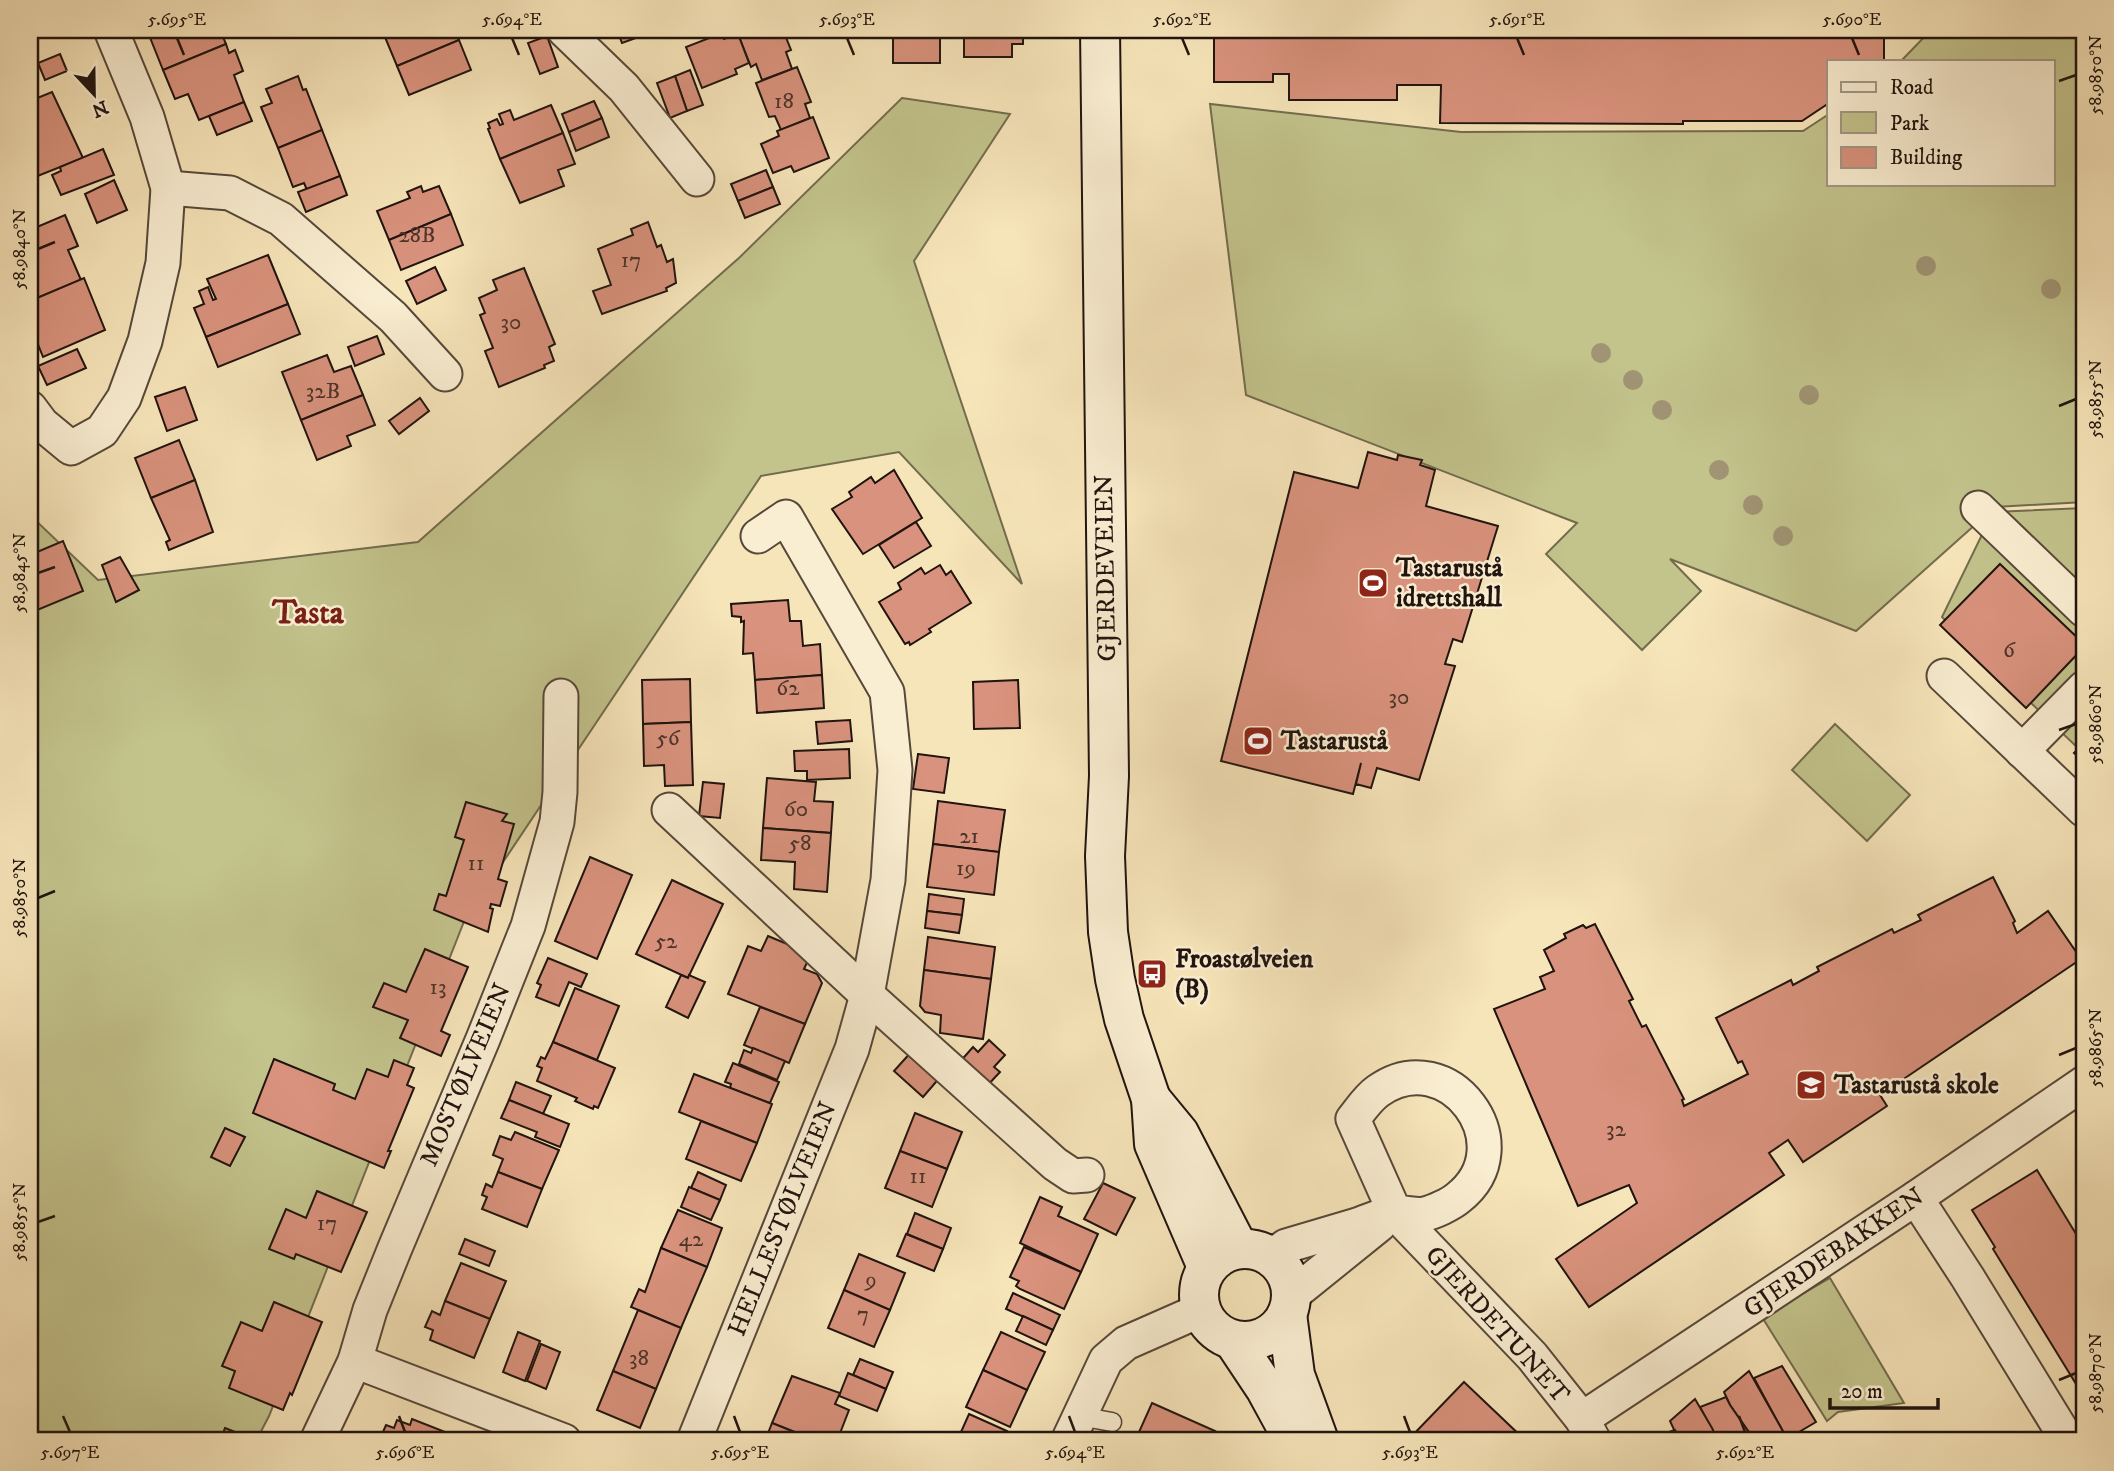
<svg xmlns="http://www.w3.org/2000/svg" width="2114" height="1471" font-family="'IM FELL DW Pica',serif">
<rect width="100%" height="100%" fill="#f7e5ba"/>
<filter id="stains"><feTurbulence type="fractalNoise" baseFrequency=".00286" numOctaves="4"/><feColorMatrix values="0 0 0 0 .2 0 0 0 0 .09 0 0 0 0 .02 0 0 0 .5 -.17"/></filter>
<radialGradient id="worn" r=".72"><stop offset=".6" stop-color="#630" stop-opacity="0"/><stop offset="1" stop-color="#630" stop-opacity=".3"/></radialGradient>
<g fill="#c3c38c" stroke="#726c4e" stroke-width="2">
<path d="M1931 30H2084V502L1995 507 1856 631 1670 559 1701 591 1642 650 1546 554 1577 523 1246 395 1210 104 1461 132 1803 131 1829 114V184H2053V61H1901Z"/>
<path d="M902 98 1010 114 914 261 1022 584 899 452 761 476 465 919 269 1416 256 1441H30V515L98 580 418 542 740 257Z"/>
<path d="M2084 508V754L1942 617 1993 512Z"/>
<path d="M1835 724 1910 795 1867 841 1792 770Z"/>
<path d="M1830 1278 1904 1403 1838 1412 1827 1421 1762 1317Z"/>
</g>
<g fill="#d9927d" stroke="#20140f" stroke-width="2">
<path d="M147 30H220L226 44 163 70Z"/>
<path d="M382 30H463L456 32 459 40 397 66Z"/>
<path d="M617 30H649L650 33 622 43Z"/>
<path d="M741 30H783L791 50 786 52 792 69 762 80 756 64 751 67 738 34 737 31Z"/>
<rect x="893" y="30" width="47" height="33"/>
<path d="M964 30H1023V44H1012V57H964Z"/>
<path d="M1214 30H1884V61H1829V103L1802 121H1683V124L1440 123 1441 85H1397V100H1289V74H1273V82H1214Z"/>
<path d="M722 33 724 39 738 34 749 63 735 69 737 74 702 88 686 47Z"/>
<path d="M547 36 558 67 540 74 528 43Z"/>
<path d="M459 40 471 70 409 95 397 66Z"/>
<path d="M226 44 229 53 235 50 243 71 234 75 244 102 199 120 188 94 175 99 163 70Z"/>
<path d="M60 54 67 71 45 80 38 63Z"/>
<path d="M797 67 811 102 805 104 810 118 781 130 775 116 769 117 756 83Z"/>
<path d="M690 70 703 105 687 111 675 76Z"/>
<path d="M298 76 303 90 306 89 322 130 278 148 261 107 272 103 266 89Z"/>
<path d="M675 76 687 111 670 118 657 83Z"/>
<path d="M52 92 83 158 30 179V101Z"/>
<path d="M594 101 602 118 569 132 562 114Z"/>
<path d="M244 102 252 121 217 135 209 116Z"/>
<path d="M551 105 563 133 500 159 488 129 490 128 488 123 497 119 500 125 503 124 499 114 510 110 514 120Z"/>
<path d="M813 117 829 158 794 172 791 166 773 173 761 144 779 136 777 131Z"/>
<path d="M602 118 609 137 576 151 569 132Z"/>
<path d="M322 130 340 176 307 190 304 183 293 187 278 148Z"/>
<path d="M563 133 575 164 558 170 564 186 520 203 500 159Z"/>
<path d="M103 149 114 175 61 195 52 175 61 171 60 167Z"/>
<path d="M766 170 773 187 738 201 731 184Z"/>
<path d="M340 176 347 195 306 212 298 192Z"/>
<path d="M114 180 127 210 97 223 85 194Z"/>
<path d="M421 186 423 192 439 186 451 214 389 240 377 211 410 198 407 192Z"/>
<path d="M773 187 780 204 745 218 738 201Z"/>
<path d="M451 214 463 245 401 270 389 240Z"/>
<path d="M65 215 78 246 68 250 81 280 30 301V230Z"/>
<path d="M648 222 657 247 661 245 667 262 673 259 676 283 666 288 667 291 602 314 593 291 611 285 598 249 633 235 631 229Z"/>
<path d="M268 255 288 304 206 337 194 308 204 304 199 291 208 287 213 300 216 299 207 279Z"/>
<path d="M435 267 446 290 417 304 406 281Z"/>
<path d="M524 268 555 344 549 347 554 361 544 365 545 368 499 387 485 351 493 348 480 315 485 313 479 298 497 290 493 280Z"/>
<path d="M84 278 105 330 43 357 30 324V301Z"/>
<path d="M288 304 300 334 218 367 206 337Z"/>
<path d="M377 336 384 354 355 366 348 347Z"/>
<path d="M77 349 86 368 47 385 38 366Z"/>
<path d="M327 355 334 372 351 366 363 395 301 420 282 372Z"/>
<path d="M185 387 197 420 167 431 155 397Z"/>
<path d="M363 395 375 425 347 436 351 446 317 460 301 420Z"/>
<path d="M420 398 429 411 399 434 389 421Z"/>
<path d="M179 440 195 480 151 498 135 458Z"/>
<path d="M1368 452 1397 460 1398 455 1422 460 1420 465 1435 470 1426 506 1498 526 1462 642 1453 639 1445 664 1455 666 1419 780 1377 768 1371 788 1356 784 1361 763 1353 794 1221 761 1294 472 1358 488Z"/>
<path d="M894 470 922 518 863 554 832 509 852 497 849 492 871 477 875 483Z"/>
<path d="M195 480 213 532 169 550 166 542 170 540 151 498Z"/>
<path d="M916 522 931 546 894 568 879 545Z"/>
<path d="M63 541 83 591 30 613V555Z"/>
<path d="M120 557 139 590 116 602 102 565Z"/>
<path d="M2000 564 2084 644V647L2026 708 1940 625Z"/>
<path d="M940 565 946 575 951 571 971 603 929 629 931 632 910 645 909 642 905 644 879 602 901 589 898 583 921 568 925 574Z"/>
<path d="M788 600 790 621H801L803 646 820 644 822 675 755 680 753 653 743 654 744 621 741 622V617L732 616 731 604Z"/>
<path d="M822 675 824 708 757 713 755 680Z"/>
<path d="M690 679 691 722 643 724 642 680Z"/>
<path d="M1018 680 1020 728 974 729 973 682Z"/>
<path d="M850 720 852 741 818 744 816 722Z"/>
<path d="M691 722 693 785 665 786 664 765 644 766 643 724Z"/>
<path d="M2084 743V762L2074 753Z"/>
<path d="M849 749 850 778 807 780V771H795L794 751Z"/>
<path d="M918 754 949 758 944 793 913 789Z"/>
<path d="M767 778 816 782 814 801 833 802 831 833 763 828Z"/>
<path d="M703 782 724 784 720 818 699 816Z"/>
<path d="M938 801 1005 810 999 852 933 844Z"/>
<path d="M466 802 507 814 502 821 514 824 498 879 507 882 500 906 491 904 490 908 493 909 488 932 434 910 439 894 446 896 464 840 455 837Z"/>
<path d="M763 828 831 833 827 892 794 889 795 862 761 860Z"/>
<path d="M933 844 999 852 994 895 927 887Z"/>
<path d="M590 857 632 875 597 959 555 941Z"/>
<path d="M1993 877 2015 921 2013 923 2017 933 2048 911 2081 959 1880 1095 1887 1106 1803 1162 1788 1140 1769 1153 1784 1175 1589 1307 1556 1259 1637 1203 1629 1185 1578 1206 1494 1009 1545 989 1540 977 1554 971 1544 950 1566 938 1564 934 1583 925 1586 928 1595 924 1633 999 1629 1001 1642 1027 1646 1025 1684 1099 1682 1100 1684 1106 1748 1074 1742 1061 1738 1063 1716 1018 1791 980 1793 985 1819 971 1817 967 1892 929 1894 933 1921 920 1918 915Z"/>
<path d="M672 880 723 904 688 978 636 954Z"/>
<path d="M929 894 964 899 962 915 927 911Z"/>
<path d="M927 911 962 915 959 933 925 928Z"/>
<path d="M768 936 811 954 804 969 817 974 822 983 805 1024 728 994 748 946 761 951Z"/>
<path d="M928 937 995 947 991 979 924 970Z"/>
<path d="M425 949 468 967 441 1031 450 1035 441 1056 400 1038 408 1020 373 1007 384 983 406 992Z"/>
<path d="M548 958 587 974 581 987 569 982 559 1006 536 997 541 985 537 983Z"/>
<path d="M924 970 991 979 983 1039 940 1033 941 1015 925 1012 920 1006Z"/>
<path d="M681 975 688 978 689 975 705 982 688 1018 666 1007Z"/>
<path d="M575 988 619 1006 597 1060 553 1042Z"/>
<path d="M760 1007 805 1024 789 1063 744 1045Z"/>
<path d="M989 1040 1005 1055 994 1067 1000 1072 985 1088 958 1064 973 1047 978 1052Z"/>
<path d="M553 1042 615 1068 598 1108 594 1106 593 1109 575 1101 577 1098 537 1081 542 1068 537 1066 541 1057 545 1059Z"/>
<path d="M753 1048 785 1061 777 1080 739 1064 744 1050 751 1053Z"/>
<path d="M913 1050 942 1075 923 1097 894 1071Z"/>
<path d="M274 1059 335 1084 333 1090 355 1099 367 1069 388 1077 394 1060 414 1068 407 1085 414 1088 388 1151H391L384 1168 253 1113Z"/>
<path d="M733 1063 779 1082 770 1103 730 1088 731 1084 725 1082Z"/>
<path d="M694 1074 772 1104 757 1143 679 1112Z"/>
<path d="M516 1082 551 1096 543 1114 509 1100Z"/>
<path d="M509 1100 569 1124 560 1147 535 1137 537 1132 501 1118Z"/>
<path d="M915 1113 962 1132 947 1169 900 1151Z"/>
<path d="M701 1121 757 1143 741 1181 686 1159Z"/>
<path d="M225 1128 245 1137 230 1166 211 1157Z"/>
<path d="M515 1132 559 1150 542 1189 498 1172 503 1159 493 1155 500 1136 511 1140Z"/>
<path d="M900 1151 947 1169 932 1207 885 1188Z"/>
<path d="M2037 1170 2084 1247V1397L1993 1249 1995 1247 1972 1210Z"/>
<path d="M498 1172 542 1189 527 1227 482 1209 487 1197 482 1195 486 1184 492 1187Z"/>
<path d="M698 1172 726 1185 720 1200 691 1188Z"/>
<path d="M1103 1183 1135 1198 1116 1235 1084 1219Z"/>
<path d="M689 1187 720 1200 711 1220 681 1207Z"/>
<path d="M317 1191 367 1212 341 1272 296 1254 294 1259 269 1249 286 1209 306 1218Z"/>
<path d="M1040 1197 1062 1207 1058 1216 1098 1234 1081 1272 1020 1243Z"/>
<path d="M678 1210 722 1228 707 1267 661 1248Z"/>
<path d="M915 1213 951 1228 943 1249 907 1234Z"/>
<path d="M906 1234 943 1249 934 1271 897 1256Z"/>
<path d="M465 1239 495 1251 489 1266 459 1254Z"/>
<path d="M1024 1247 1081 1272 1064 1309 1020 1289 1016 1286 1019 1281 1010 1277Z"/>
<path d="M661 1248 707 1267 681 1328 631 1307 639 1289 645 1292Z"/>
<path d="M859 1254 905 1273 890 1310 844 1290Z"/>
<path d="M461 1263 506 1281 490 1319 445 1301Z"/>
<path d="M844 1290 890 1310 874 1347 828 1328Z"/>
<path d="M1013 1293 1060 1315 1053 1330 1006 1309Z"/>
<path d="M445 1301 490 1319 474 1358 430 1340 433 1330 425 1327 432 1311 440 1315Z"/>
<path d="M274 1302 322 1322 292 1395 290 1393 283 1410 229 1388 235 1371 222 1366 241 1322 262 1331Z"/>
<path d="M638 1310 681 1328 656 1389 613 1371Z"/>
<path d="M1023 1316 1053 1330 1046 1345 1016 1331Z"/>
<path d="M518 1332 540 1341 525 1381 503 1372Z"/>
<path d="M1001 1332 1045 1352 1027 1390 983 1370Z"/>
<path d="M541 1344 560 1352 546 1389 527 1381Z"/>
<path d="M860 1359 893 1372 886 1389 853 1375Z"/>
<path d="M1782 1366 1816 1422 1787 1439 1754 1378Z"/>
<path d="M983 1370 1027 1390 1010 1427 966 1407Z"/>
<path d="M613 1371 656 1389 640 1428 597 1410Z"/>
<path d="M1749 1371 1784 1433 1769 1441H1755L1730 1405 1724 1392Z"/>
<path d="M848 1373 886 1389 877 1411 839 1396Z"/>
<path d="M792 1376 840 1393 835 1404 849 1410 837 1441H817L772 1423Z"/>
<path d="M1464 1382 1526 1441H1407Z"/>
<path d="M1726 1397 1730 1405 1755 1441H1718L1700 1407Z"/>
<path d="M1695 1399 1712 1428 1718 1441H1681L1676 1434 1670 1421Z"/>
<path d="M1152 1403 1215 1431 1213 1434 1218 1435 1216 1440 1220 1441H1135Z"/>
<path d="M969 1414 1007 1431 1002 1441H983L961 1432Z"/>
<path d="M412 1419 458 1437 457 1441H379L386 1425 394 1428 397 1420 410 1425Z"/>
<path d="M772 1423 817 1441H765Z"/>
<path d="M225 1428 258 1441H220Z"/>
<path d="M1675 1430 1681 1441 1645 1440Z"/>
<path d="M961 1432 983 1441H957Z"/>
</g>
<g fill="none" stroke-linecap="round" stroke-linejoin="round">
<g stroke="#56483a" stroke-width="21">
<path id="lane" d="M1079 1416 1112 1422"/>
</g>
<g stroke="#56483a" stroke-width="37">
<g id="street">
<path d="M564 30 624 88 697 179"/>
<path d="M168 188 230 193 281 219 393 317 445 374"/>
<path d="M30 408 42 424 71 448 102 431 124 398 145 341 163 263 168 188 147 117 111 30"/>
<path d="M1978 508 2084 610"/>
<path d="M1944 676 2084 810"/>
<path d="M2022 751 2084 688"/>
<path d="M669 810 867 995 1055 1164 1073 1176 1087 1175"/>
<path d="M1916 1198 1968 1278 2068 1441"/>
<path d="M1271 1257 1286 1246C1310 1239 1334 1232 1357 1225 1369 1221 1381 1215 1393 1213 1403 1211 1415 1216 1425 1214 1434 1212 1451 1204 1458 1198 1526 1145 1448 1041 1378 1091 1368 1098 1361 1109 1353 1119L1395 1213 1532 1356 1582 1419 1594 1441"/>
<path d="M1291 1296 1379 1225"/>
<path d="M355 1361 564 1441"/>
<path d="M1582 1419 1916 1198 2084 1083"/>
<path d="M317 1441 355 1361 370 1310 395 1248 483 1039 528 926 557 822 560 792 561 696"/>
<path d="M694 1441 852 1049 867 995 888 880 895 770 887 692 786 517 758 536"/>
<path d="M1068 1441 1106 1360 1126 1343 1201 1310"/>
</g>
</g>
<g stroke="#20140f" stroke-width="42">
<g id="secondary">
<path d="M1100 30 1109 776 1105 856 1108 932 1115 979 1124 1019 1151 1099 1154 1144 1207 1267"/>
<path d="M1151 1099 1179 1133 1239 1249"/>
<circle cx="1245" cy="1295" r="46"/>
<path d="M1287 1314 1295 1375 1319 1441"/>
<path d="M1233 1340 1265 1388 1294 1441"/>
</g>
</g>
<use href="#lane" stroke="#faeed2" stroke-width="18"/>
<use href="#street" stroke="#faeed2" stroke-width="33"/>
<use href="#secondary" stroke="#faeed2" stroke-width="38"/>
</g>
<g fill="#a09474">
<circle cx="1926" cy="266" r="10"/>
<circle cx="2051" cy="289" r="10"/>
<circle cx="1601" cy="353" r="10"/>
<circle cx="1633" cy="380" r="10"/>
<circle cx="1809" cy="395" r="10"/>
<circle cx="1662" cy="410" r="10"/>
<circle cx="1719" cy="470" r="10"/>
<circle cx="1753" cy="505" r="10"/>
<circle cx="1783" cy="536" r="10"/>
</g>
<path fill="none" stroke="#20140f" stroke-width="2.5" d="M177 38 184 55M512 38 519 55M847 38 854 55M1182 38 1189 55M1517 38 1524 55M1852 38 1859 55M2059 81 2076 75M38 249 55 242M2059 406 2076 399M38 573 55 567M2059 730 2076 724M38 898 55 891M2059 1055 2076 1048M38 1222 55 1216M2059 1380 2076 1373M63 1416 70 1432M399 1416 405 1432M734 1416 740 1432M1069 1416 1075 1432M1404 1416 1410 1432M1739 1416 1745 1432"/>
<defs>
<g id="stadium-square" transform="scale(1.575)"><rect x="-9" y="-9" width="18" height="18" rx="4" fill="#8f2418" stroke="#faeed2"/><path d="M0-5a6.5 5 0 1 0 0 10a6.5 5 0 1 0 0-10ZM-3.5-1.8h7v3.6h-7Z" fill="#fff"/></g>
<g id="bus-square" transform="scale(1.575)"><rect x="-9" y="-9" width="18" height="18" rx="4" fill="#8f2418" stroke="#faeed2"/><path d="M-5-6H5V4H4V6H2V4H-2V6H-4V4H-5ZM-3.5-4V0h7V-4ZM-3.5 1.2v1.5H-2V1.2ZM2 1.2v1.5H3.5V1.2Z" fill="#fff"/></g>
<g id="school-square" transform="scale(1.575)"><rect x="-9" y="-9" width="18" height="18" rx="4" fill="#8f2418" stroke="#faeed2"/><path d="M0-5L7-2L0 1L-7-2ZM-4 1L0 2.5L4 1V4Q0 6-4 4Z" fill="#fff"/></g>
</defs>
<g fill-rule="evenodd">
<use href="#stadium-square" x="1373" y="583"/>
<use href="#stadium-square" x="1258" y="741"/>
<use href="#bus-square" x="1152" y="974"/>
<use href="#school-square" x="1811" y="1085"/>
</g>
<g text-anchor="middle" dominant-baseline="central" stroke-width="5" stroke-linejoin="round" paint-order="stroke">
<g font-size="23" fill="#4e342a">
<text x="784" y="101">18</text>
<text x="417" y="235">28B</text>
<text x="631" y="260">17</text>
<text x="511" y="322">30</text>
<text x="323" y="391">32B</text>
<text x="2009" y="650">6</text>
<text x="788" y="688">62</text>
<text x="1399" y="697">30</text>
<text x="668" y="738">56</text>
<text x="796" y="809">60</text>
<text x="969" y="836">21</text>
<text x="800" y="843">58</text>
<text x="476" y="863">11</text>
<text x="966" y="868">19</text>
<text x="666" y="941">52</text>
<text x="438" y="987">13</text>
<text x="1616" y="1129">32</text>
<text x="918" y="1176">11</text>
<text x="327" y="1223">17</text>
<text x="691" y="1239">42</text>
<text x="871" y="1280">9</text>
<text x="863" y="1314">7</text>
<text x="639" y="1358">38</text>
</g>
<g font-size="26" fill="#20140f" stroke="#faeed2">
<text transform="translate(1106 568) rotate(-91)">GJERDEVEIEN</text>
<text transform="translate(466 1075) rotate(-67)">MOSTØLVEIEN</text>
<text transform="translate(783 1219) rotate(-68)">HELLESTØLVEIEN</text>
<text transform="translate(1834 1253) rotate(-34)">GJERDEBAKKEN</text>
<text transform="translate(1497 1325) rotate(48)">GJERDETUNET</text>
</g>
<g font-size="26" font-weight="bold" fill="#20140f" stroke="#faeed2" text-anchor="start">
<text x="1396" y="568">Tastarustå<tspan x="1396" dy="30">idrettshall</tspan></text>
<text x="1281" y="741">Tastarustå</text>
<text x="1175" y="959">Froastølveien<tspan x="1175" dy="30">(B)</tspan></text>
<text x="1834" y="1085">Tastarustå skole</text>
</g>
<g font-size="33" font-weight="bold" fill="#7a1f14" stroke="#faeed2">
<text x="308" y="613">Tasta</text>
</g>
</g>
<rect width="2114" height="1471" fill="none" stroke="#f7e5ba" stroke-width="77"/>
<rect x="1827" y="60" width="228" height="126" fill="#faeed2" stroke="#a39784" stroke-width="2"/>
<rect x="1841" y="82" width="35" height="10" fill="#faeed2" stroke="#a39784" stroke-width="2"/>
<text x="1890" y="94" font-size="21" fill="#20140f">Road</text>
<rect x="1841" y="112" width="35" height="21" fill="#c3c38c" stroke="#a39784" stroke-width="2"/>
<text x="1890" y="130" font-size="21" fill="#20140f">Park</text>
<rect x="1841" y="147" width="35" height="21" fill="#d9927d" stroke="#a39784" stroke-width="2"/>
<text x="1890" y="164" font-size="21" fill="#20140f">Building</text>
<g transform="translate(94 94) rotate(158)" stroke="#faeed2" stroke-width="5" paint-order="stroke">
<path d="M0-5L12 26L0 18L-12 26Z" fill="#20140f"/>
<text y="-10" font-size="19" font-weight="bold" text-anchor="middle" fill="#20140f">N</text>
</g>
<path d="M1830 1398v10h108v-10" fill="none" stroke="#20140f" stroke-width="3.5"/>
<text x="1841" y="1398" font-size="21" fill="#20140f" stroke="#faeed2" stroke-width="5" paint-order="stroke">20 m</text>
<rect x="38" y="38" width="2038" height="1394" fill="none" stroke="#20140f" stroke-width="2.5"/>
<g font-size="18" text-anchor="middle" fill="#20140f">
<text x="177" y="25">5.695°E</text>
<text x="512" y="25">5.694°E</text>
<text x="847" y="25">5.693°E</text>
<text x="1182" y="25">5.692°E</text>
<text x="1517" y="25">5.691°E</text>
<text x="1852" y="25">5.690°E</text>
<text transform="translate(2095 75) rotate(-90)" y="6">58.9850°N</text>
<text transform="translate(19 249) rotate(-90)" y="6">58.9840°N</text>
<text transform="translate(2095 399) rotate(-90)" y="6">58.9855°N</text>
<text transform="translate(19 573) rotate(-90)" y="6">58.9845°N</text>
<text transform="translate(2095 724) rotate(-90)" y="6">58.9860°N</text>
<text transform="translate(19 898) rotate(-90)" y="6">58.9850°N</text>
<text transform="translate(2095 1048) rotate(-90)" y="6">58.9865°N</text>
<text transform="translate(19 1222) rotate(-90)" y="6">58.9855°N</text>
<text transform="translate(2095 1373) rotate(-90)" y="6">58.9870°N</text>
<text x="70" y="1458">5.697°E</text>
<text x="405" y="1458">5.696°E</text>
<text x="740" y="1458">5.695°E</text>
<text x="1075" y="1458">5.694°E</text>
<text x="1410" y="1458">5.693°E</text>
<text x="1745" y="1458">5.692°E</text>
</g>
<rect width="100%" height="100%" filter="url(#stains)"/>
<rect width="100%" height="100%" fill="url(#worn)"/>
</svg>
